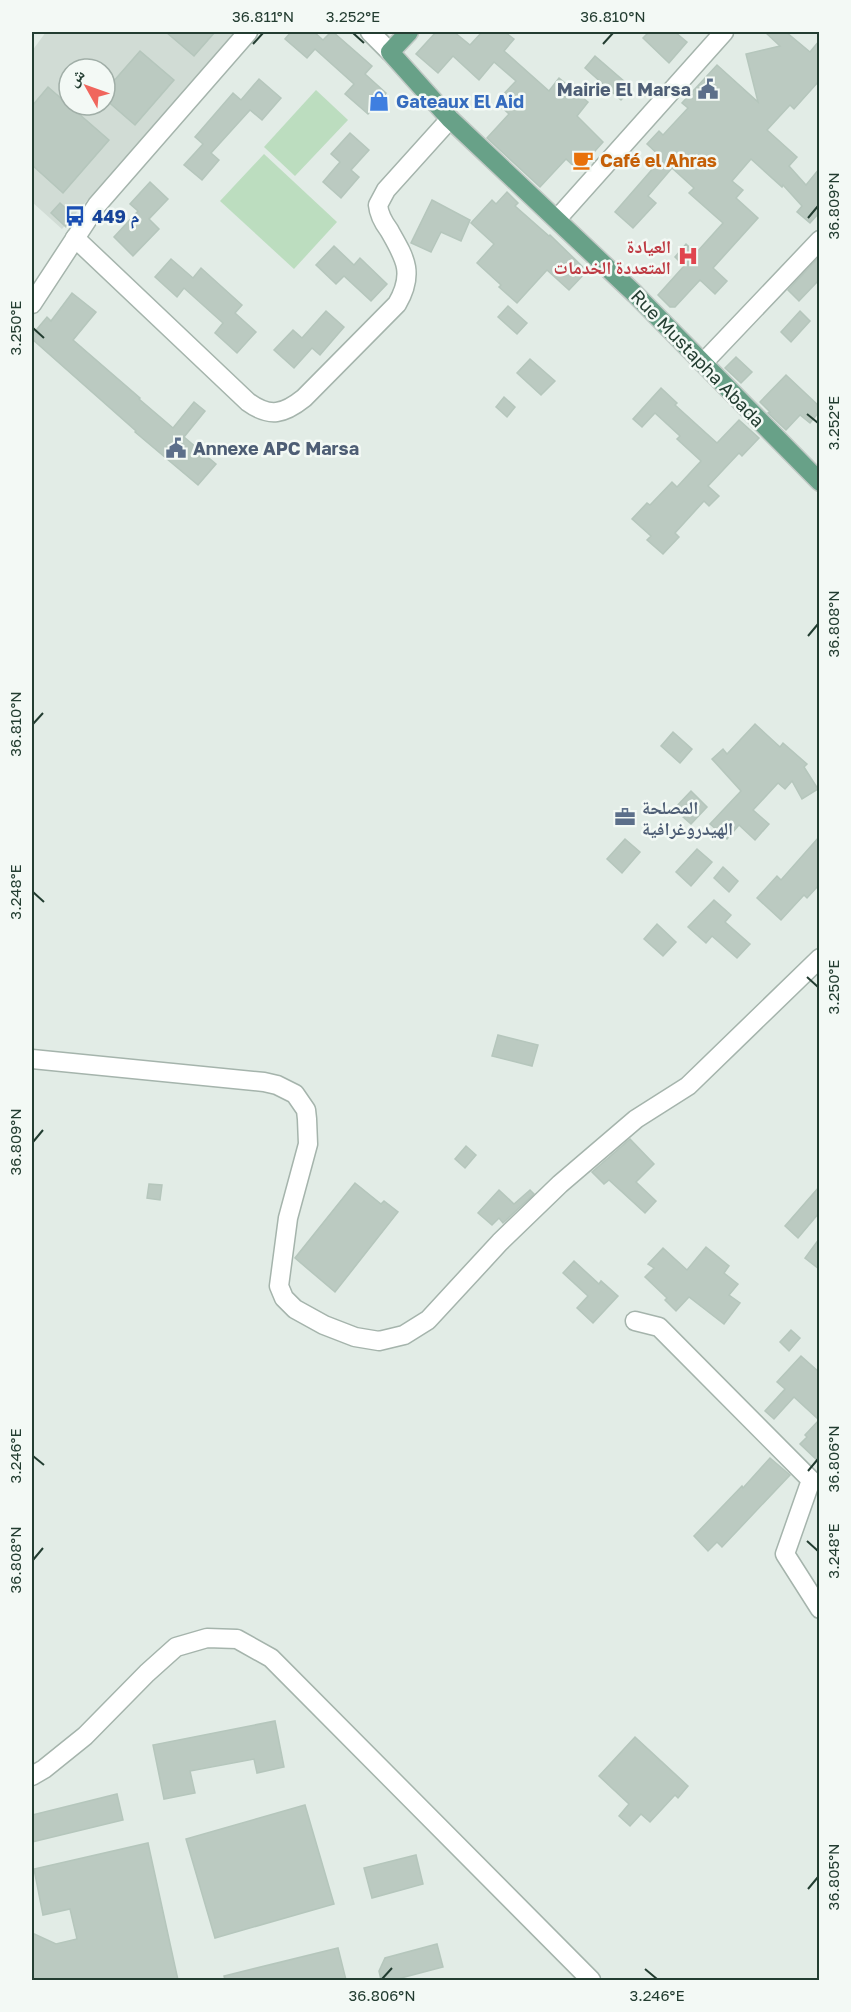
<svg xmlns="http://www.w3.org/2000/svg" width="851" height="2012" font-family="'Golos Text','Noto Naskh Arabic',sans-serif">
<rect width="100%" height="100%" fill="#e2ece6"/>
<path fill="#d1dcd5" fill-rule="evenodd" d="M46 32H236L62 229 32 202V51ZM69 69H105V105H69Z"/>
<g fill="#bcddbf">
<path d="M316 90 348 120 295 176 264 147Z"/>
<path d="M264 154 337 222 294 269 220 201Z"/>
</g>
<g fill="#bbcac1" stroke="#b5c6bc" stroke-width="1.5">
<path d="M166 32H215L194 56Z"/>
<path d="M291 32H314L323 40 331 32H333L372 66 365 74 386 93 368 114 345 94 354 84 315 49 307 58 285 39Z"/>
<path d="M436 32H454L470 45 482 32H505L514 39 504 51 549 91 559 78 588 102 577 116 603 142 578 170 566 159 540 187 487 138 509 114 496 102 516 81 494 62 479 80 453 56 438 73 416 54Z"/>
<path d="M649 32H675L687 42 669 63 643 38Z"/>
<path d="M765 32H786L810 52 819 41V81L794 109 790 105 767 130 797 157 789 166 806 185 819 169V213L810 223 797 212 802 206 783 185 782 187 751 159 732 181 743 190 736 198 758 218 713 268 727 281 715 294 700 280 675 307H670L658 295 684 266 675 257 686 244 696 253 723 223 689 193 694 188 672 168 648 196 656 203 633 228 615 212 662 158 647 144 659 131 663 135 688 108 682 103 717 65 758 102 746 54 780 46Z"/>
<path d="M140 51 174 80 135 125 105 99V91Z"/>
<path d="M595 56 632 88 621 100 585 68Z"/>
<path d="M259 79 281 98 262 120 250 110 211 153 219 160 202 180 184 165 203 144 195 137 233 93 241 100Z"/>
<path d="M48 87 109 140 63 193 32 165V106Z"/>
<path d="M350 133 369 150 351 170 359 177 341 198 323 182 340 162 331 154Z"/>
<path d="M150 182 168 199 149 219 159 229 133 256 114 237 138 211 130 204Z"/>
<path d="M507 192 518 203 515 206 549 236 550 235 587 271 569 290 547 270 517 303 499 287 501 285 477 263 494 244 471 223 492 200 496 204Z"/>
<path d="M432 200 470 220 461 241 441 232 431 252 411 243Z"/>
<path d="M60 203 75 217 66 227 51 213Z"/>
<path d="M334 246 354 265 360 258 387 284 371 301 344 276 336 284 316 265Z"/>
<path d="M819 257V280L799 301 788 290Z"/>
<path d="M171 259 193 278 201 268 242 305 235 313 256 332 237 353 215 333 223 323 184 288 177 297 155 277Z"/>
<path d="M72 293 96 312 73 340 140 398 139 399 173 428 194 402 205 411 184 437 216 464 198 485 135 432 136 431 32 339V335L47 317 51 321Z"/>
<path d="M508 306 527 323 517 334 498 317Z"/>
<path d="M326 311 344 327 320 355 312 348 294 368 274 350 293 330 302 338Z"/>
<path d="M800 311 810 321 791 342 781 332Z"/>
<path d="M736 357 752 372 741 383 725 368Z"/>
<path d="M530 359 555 381 541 395 517 373Z"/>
<path d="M786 375 819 406V412L810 423 800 415 786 430 768 413 770 412 760 402Z"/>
<path d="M661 388 677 403 675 405 717 443 739 420 759 438 742 456 739 453 708 486 719 496 709 506 704 501 675 533 679 537 663 554 647 540 651 536 632 519 647 503 650 505 672 482 677 487 701 461 677 439 680 436 655 413 642 427 633 419Z"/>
<path d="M504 397 515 407 507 417 496 407Z"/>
<path d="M755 724 780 747 783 743 807 764 804 767 818 789 802 799 792 781 785 789 778 783 753 810 769 824 755 840 739 825 727 839 710 824 741 791 712 759 723 749 727 754Z"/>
<path d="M673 732 692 749 680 763 661 746Z"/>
<path d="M691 791 707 807 691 824 674 809Z"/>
<path d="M819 837V885L807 898 804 895 781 920 757 898 777 876 781 880Z"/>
<path d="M625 839 640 852 622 873 607 859Z"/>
<path d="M697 849 712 862 691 886 676 872Z"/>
<path d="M723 867 738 881 729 892 714 878Z"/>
<path d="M714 900 731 915 725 922 750 944 737 958 712 936 706 943 688 927Z"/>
<path d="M657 924 676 942 663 956 644 939Z"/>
<path d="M498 1035 538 1045 532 1066 492 1056Z"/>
<path d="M630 1139 654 1164 636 1182 656 1201 645 1213 609 1180 604 1184 592 1172Z"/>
<path d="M466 1146 476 1155 465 1168 455 1159Z"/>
<path d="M355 1183 381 1204 384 1201 398 1212 335 1292 295 1258Z"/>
<path d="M149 1184 162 1185 160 1200 147 1198Z"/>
<path d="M819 1187V1213L798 1238 785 1226Z"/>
<path d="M499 1190 514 1204 530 1190 534 1194 503 1223 499 1218 492 1225 478 1213Z"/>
<path d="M819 1239V1269L805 1258Z"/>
<path d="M706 1247 729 1266 724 1273 738 1284 729 1295 740 1303 724 1324 689 1297 676 1311 665 1300 667 1298 645 1277 654 1268 648 1264 663 1248 687 1270Z"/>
<path d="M574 1261 599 1284 601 1281 618 1296 593 1323 577 1308 588 1296 563 1273Z"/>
<path d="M791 1330 800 1338 789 1351 780 1342Z"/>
<path d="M801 1356 819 1372V1462L800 1444 807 1437 805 1435 819 1420 794 1397 774 1419 765 1411 785 1389 777 1382Z"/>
<path d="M770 1458 790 1475 722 1547 717 1542 708 1551 694 1536 742 1486 743 1488Z"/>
<path d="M275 1721 284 1767 257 1773 254 1759 190 1771 195 1793 164 1799 153 1745Z"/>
<path d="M635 1737 688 1786 678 1798 675 1795 650 1822 641 1814 630 1826 619 1816 629 1804 599 1776Z"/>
<path d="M117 1794 123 1820 32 1842V1815Z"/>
<path d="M305 1805 334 1904 215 1938 186 1839Z"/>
<path d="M148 1843 178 1980H32V1933L56 1944 77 1939 70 1909 43 1915 34 1869Z"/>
<path d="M416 1855 423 1884 372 1898 364 1868Z"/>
<path d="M437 1944 443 1967 401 1978 402 1980H381L379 1971 385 1958Z"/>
<path d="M338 1948 346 1980H225L224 1976Z"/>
</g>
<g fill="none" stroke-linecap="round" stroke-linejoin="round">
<g stroke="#a5b4ac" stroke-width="21">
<g id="minor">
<path d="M370 32 390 52"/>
<path d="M557 219 724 32"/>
<path d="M75 238 248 402C270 418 284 414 304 398L397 304C415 273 405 258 389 230 383 222 379 215 378 205L386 190 450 119"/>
<path d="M32 304 97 205 248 32"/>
<path d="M703 363 820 240"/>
<path d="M32 1059 264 1082 277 1085 295 1094 306 1110 307 1119 308 1144 288 1218 279 1286 284 1298 295 1309 324 1325 355 1337 379 1341 404 1335 428 1320 500 1242 560 1184 636 1119 688 1086 820 958"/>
<path d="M635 1321 659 1327 811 1480 785 1554 820 1609"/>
<path d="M32 1776 44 1769 85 1736 147 1673 176 1647 207 1638 237 1639 271 1658 591 1980"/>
</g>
</g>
<g stroke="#c1c9c5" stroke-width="21">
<path id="major" d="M409 32 390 52 450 119 635 294 820 482"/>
</g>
<use href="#minor" stroke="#fff" stroke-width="18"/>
<use href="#major" stroke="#68a188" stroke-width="18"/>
</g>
<path fill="none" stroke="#233d31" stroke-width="2" d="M353 33 364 43M253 44 263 33M603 44 613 33M808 218 818 206M33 328 44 338M807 414 818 423M808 636 818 624M33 724 43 713M33 892 44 902M807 977 818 987M33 1142 43 1130M33 1456 44 1465M808 1471 818 1459M807 1541 818 1551M33 1560 43 1548M808 1889 818 1877M645 1969 657 1979M382 1979 392 1968"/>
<defs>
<g id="civic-bare" transform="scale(1.62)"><path d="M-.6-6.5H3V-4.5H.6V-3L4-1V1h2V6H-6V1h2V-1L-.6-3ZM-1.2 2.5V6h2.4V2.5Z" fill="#5c6f8a" stroke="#f3f9f5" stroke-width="2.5" paint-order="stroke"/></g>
<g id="shop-bare" transform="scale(1.62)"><path d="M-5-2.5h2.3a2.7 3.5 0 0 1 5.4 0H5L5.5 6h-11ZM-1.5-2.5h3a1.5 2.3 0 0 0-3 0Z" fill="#3f7fe0" stroke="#f3f9f5" stroke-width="2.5" paint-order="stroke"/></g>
<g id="cafe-bare" transform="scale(1.62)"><path d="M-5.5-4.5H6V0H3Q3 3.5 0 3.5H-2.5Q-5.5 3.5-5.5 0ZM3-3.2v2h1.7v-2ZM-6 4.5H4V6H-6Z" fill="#e8710a" stroke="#f3f9f5" stroke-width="2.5" paint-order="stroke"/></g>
<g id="bus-bare" transform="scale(1.62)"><path d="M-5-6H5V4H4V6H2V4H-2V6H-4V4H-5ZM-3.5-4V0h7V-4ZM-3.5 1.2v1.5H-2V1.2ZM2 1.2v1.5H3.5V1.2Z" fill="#1a4fb4" stroke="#f3f9f5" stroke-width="2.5" paint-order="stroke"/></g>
<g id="hospital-bare" transform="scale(1.62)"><path d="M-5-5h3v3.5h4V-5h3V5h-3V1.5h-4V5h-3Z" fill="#e0444e" stroke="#f3f9f5" stroke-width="2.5" paint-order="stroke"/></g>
<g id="office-bare" transform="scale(1.62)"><path d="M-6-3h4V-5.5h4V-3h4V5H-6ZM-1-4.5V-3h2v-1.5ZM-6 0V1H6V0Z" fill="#5c6f8a" stroke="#f3f9f5" stroke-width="2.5" paint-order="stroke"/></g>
</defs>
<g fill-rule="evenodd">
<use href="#civic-bare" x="708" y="89"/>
<use href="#shop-bare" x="379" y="101"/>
<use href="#cafe-bare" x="583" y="160"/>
<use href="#bus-bare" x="75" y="216"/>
<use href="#hospital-bare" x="688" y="256"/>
<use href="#civic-bare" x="176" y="448"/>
<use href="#office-bare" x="625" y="817"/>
</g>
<g text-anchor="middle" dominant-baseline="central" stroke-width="5" stroke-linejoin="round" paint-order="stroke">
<g font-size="18" font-weight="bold" fill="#4e5e75" stroke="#f3f9f5" text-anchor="start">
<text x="691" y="89" text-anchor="end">Mairie El Marsa</text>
<text x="193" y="448">Annexe APC Marsa</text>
<text x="642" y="807">المصلحة<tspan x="642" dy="21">الهيدروغرافية</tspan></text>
</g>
<g font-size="18" font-weight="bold" fill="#366cbe" stroke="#f3f9f5" text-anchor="start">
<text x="396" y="101">Gateaux El Aid</text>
</g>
<g font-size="18" font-weight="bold" fill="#c56008" stroke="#f3f9f5" text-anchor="start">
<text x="600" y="160">Café el Ahras</text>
</g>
<g font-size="18" font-weight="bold" fill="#164399" stroke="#f3f9f5" text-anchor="start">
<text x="92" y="216">م 449</text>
</g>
<g font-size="18" font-weight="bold" fill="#be3a42" stroke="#f3f9f5" text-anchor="end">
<text x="671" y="246">العيادة<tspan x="671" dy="21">المتعددة الخدمات</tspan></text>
</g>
<g font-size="18" fill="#233d31" stroke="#f3f9f5">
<text transform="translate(698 358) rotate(46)">Rue Mustapha Abada</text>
</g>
</g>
<rect width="851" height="2012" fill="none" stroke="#f3f9f5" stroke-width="66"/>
<g transform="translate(87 87) rotate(310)"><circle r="28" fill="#f3f9f5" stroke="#a0aea7" stroke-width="1.5"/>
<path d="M0-4.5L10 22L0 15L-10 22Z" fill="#f0665d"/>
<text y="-9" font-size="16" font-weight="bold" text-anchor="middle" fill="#233d31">ش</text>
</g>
<rect x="33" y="33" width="785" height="1946" fill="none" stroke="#233d31" stroke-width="2"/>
<g font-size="15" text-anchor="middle" fill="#233d31">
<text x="263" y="22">36.811°N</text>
<text x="353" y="22">3.252°E</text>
<text x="613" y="22">36.810°N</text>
<text transform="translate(834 206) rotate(-90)" y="5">36.809°N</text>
<text transform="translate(16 328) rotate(-90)" y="5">3.250°E</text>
<text transform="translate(834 423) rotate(-90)" y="5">3.252°E</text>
<text transform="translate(834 624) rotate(-90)" y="5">36.808°N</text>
<text transform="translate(16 724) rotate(-90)" y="5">36.810°N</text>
<text transform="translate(16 892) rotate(-90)" y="5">3.248°E</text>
<text transform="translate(834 987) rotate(-90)" y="5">3.250°E</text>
<text transform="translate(16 1142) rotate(-90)" y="5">36.809°N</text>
<text transform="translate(16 1456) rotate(-90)" y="5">3.246°E</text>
<text transform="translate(834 1459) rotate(-90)" y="5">36.806°N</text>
<text transform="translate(834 1551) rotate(-90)" y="5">3.248°E</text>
<text transform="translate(16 1560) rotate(-90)" y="5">36.808°N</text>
<text transform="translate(834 1877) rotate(-90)" y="5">36.805°N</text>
<text x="382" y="2001">36.806°N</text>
<text x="657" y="2001">3.246°E</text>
</g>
</svg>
